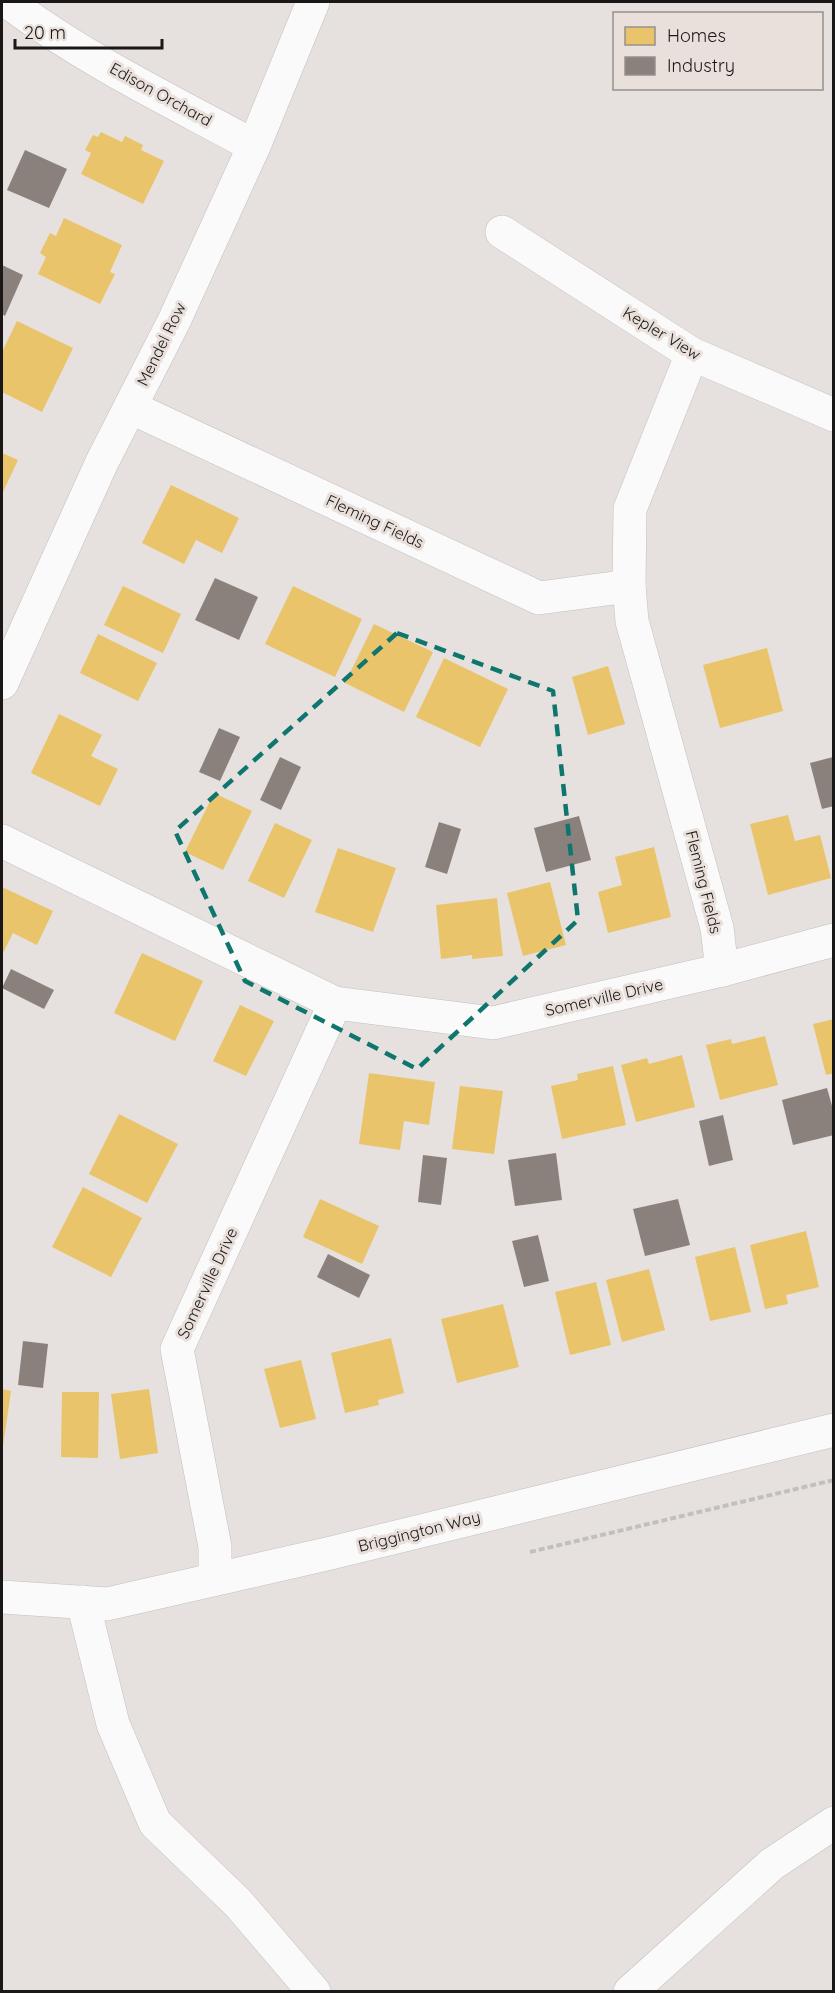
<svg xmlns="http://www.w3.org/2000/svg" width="835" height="1993" font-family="Quicksand,sans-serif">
<rect width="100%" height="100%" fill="#e6e1de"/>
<g fill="#e9c46a">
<path d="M101 132 122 142 125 136 143 145 141 150 164 161 143 204 81 174 91 153 85 150 93 135 98 137Z"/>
<path d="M64 218 122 245 110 272 115 274 100 304 38 274 46 257 40 253 50 233 56 236Z"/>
<path d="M17 321 73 348 42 412 2 392V352Z"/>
<path d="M2 453 18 460 2 494Z"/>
<path d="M171 485 239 518 222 553 196 540 184 564 142 543Z"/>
<path d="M123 586 181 614 163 653 104 625Z"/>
<path d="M293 586 362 619 335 677 265 644Z"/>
<path d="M374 624 433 652 404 712 345 683Z"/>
<path d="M98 634 157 663 138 701 80 673Z"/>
<path d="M767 648 783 711 720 728 703 665Z"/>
<path d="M444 658 508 689 480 747 416 717Z"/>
<path d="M608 666 625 724 588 735 572 677Z"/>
<path d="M59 714 102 735 91 756 118 769 100 806 31 773Z"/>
<path d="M214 793 252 811 223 870 185 852Z"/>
<path d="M788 815 795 841 820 835 831 878 768 895 750 824Z"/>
<path d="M275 823 312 840 284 898 248 881Z"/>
<path d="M654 847 671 917 608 933 598 892 622 885 615 857Z"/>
<path d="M338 848 396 868 373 932 315 912Z"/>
<path d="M550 882 566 945 523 956 507 893Z"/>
<path d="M2 887 53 911 37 945 13 933 2 955Z"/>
<path d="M497 898 503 956 472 959V955L441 959 436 905Z"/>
<path d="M142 953 203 981 175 1041 114 1013Z"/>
<path d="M240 1005 274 1021 246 1076 213 1061Z"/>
<path d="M834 1019V1073L826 1075 813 1024Z"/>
<path d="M765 1036 778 1085 720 1100 706 1045 731 1039 732 1044Z"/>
<path d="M682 1055 695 1107 636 1122 621 1065 647 1058 649 1064Z"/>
<path d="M613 1066 626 1125 562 1139 551 1086 578 1080 577 1074Z"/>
<path d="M369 1073 435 1082 429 1125 404 1121 400 1150 359 1144Z"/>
<path d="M460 1086 503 1091 494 1154 452 1149Z"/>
<path d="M119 1114 178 1144 147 1203 89 1174Z"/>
<path d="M83 1187 142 1218 111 1277 52 1247Z"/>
<path d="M320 1199 379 1226 362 1264 303 1237Z"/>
<path d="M806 1231 819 1287 786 1295 788 1304 765 1309 750 1245Z"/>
<path d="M735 1247 751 1312 710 1321 695 1257Z"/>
<path d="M649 1269 665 1330 622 1342 606 1280Z"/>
<path d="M596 1282 611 1345 570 1355 555 1292Z"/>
<path d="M503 1304 519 1367 457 1383 441 1319Z"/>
<path d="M391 1338 404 1393 378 1400 379 1405 345 1413 331 1353Z"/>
<path d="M301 1360 316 1419 280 1428 264 1369Z"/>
<path d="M2 1389 11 1391 3 1446H2Z"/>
<path d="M149 1389 158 1453 120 1459 111 1394Z"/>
<path d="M62 1392H99L98 1458 61 1457Z"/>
</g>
<g fill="#8a817c">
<path d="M25 150 67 169 49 208 7 190Z"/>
<path d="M2 265 23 275 5 316 2 314Z"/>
<path d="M215 578 258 597 239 640 195 620Z"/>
<path d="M219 728 240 737 220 781 199 772Z"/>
<path d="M280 757 301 767 281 810 260 800Z"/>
<path d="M833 757 834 806 822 809 810 763Z"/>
<path d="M579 816 591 860 546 872 534 828Z"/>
<path d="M439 822 461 829 447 874 425 867Z"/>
<path d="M11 969 54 990 44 1009 2 988Z"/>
<path d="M827 1088 834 1113V1135L793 1145 782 1100Z"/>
<path d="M723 1115 733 1160 709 1166 699 1121Z"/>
<path d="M556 1153 562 1200 515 1206 508 1160Z"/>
<path d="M423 1155 447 1158 441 1205 418 1202Z"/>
<path d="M678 1199 690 1245 645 1256 633 1209Z"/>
<path d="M538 1235 549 1281 524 1287 512 1241Z"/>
<path d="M328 1254 370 1275 359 1298 317 1277Z"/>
<path d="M23 1341 48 1344 43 1388 18 1385Z"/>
</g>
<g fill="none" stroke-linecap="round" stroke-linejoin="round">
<g stroke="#c3bfbc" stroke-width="34">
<g id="minor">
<path d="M8 2C84 59 171 101 254 146"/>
<path d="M502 232 692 354 834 415"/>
<path d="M692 354 630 509 629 586 632 621 717 928 722 970"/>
<path d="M130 407 539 598 629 586"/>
<path d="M2 683 102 462 174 321 254 146 313 2"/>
<path d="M2 841 335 1003 493 1023 722 970 834 940"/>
<path d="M215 1579V1547L177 1349 335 1003"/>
<path d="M83 1602 113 1724 155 1823 238 1903 314 1992"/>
<path d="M630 1992 772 1864 834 1823"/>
</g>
</g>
<g stroke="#c3bfbc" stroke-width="34">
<path id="tertiary" d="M2 1597 107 1604 331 1553 834 1430"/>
</g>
<path stroke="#c2c0bf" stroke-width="4" stroke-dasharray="6 3" stroke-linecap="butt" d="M530 1552 834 1480"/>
<use href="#minor" stroke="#fbfafa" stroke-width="33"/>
<use href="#tertiary" stroke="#fbfafa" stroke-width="33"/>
</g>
<path fill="none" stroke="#0f766e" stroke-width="4.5" stroke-dasharray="12 8" stroke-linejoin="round" d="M397 633 553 691 578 920 417 1069 245 981 175 831Z"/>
<g text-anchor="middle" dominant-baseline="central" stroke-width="6" stroke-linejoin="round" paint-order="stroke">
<g font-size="16" fill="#1a1716" stroke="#e9e0db">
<text transform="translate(161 94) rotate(29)">Edison Orchard</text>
<text transform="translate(662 333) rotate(31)">Kepler View</text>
<text transform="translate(161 344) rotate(-64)">Mendel Row</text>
<text transform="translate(375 521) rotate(25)">Fleming Fields</text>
<text transform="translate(704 882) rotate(76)">Fleming Fields</text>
<text transform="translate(604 997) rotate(-13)">Somerville Drive</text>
<text transform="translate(207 1283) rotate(-65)">Somerville Drive</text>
<text transform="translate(419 1531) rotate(-14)">Briggington Way</text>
</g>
</g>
<rect width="835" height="1993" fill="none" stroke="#1a1716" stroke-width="6"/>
<rect x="613" y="12" width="210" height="78" fill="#e9e0db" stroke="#96908c" stroke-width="1.5"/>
<rect x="625" y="27" width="30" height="18" fill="#e9c46a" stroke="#96908c" stroke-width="1.5"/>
<text x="667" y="42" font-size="18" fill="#1a1716">Homes</text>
<rect x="625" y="57" width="30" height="18" fill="#8a817c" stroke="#96908c" stroke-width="1.5"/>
<text x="667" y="72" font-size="18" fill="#1a1716">Industry</text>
<path d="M15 39v9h147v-9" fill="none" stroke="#1a1716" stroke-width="3"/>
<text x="24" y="39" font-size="18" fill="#1a1716" stroke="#e9e0db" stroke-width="4.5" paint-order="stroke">20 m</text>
</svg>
